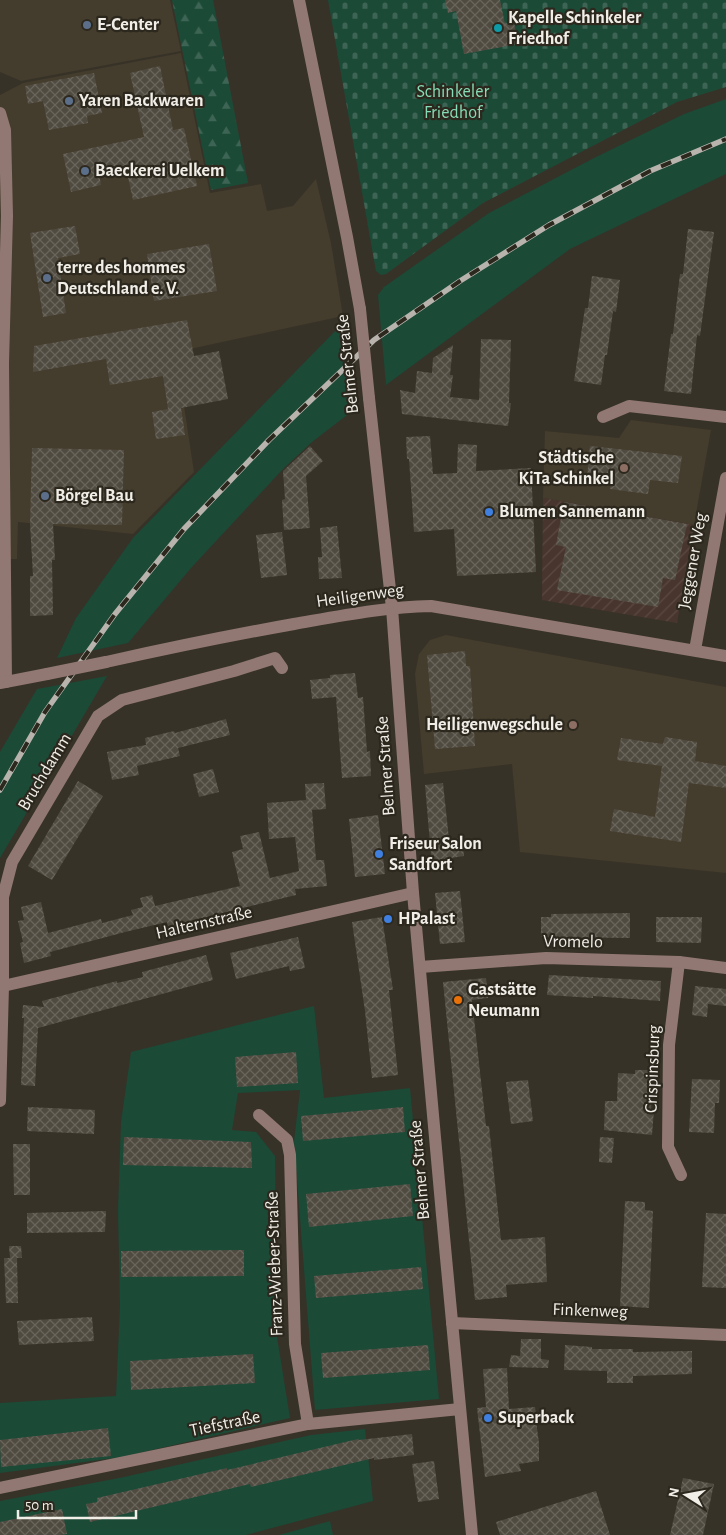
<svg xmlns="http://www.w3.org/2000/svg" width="726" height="1535" font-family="'Alegreya Sans',sans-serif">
<defs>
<pattern id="industrial-furrows" width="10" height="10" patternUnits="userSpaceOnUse" patternTransform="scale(1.25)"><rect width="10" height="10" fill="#48352e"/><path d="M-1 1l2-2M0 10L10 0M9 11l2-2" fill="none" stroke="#5a4942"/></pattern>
<pattern id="forest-firs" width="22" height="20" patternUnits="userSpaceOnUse" patternTransform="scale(1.25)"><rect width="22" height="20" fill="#1b4a37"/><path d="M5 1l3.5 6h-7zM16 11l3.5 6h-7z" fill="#3d6454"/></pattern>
<pattern id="cemetery-stones" width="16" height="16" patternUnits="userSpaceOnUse" patternTransform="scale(1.25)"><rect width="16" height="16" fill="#1b4a37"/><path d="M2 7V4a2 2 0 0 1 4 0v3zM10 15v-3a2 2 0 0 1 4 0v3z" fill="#3d6454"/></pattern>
<pattern id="building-cross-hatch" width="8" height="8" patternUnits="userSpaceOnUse" patternTransform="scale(1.25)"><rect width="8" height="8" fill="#504b40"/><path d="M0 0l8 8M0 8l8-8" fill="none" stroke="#6a655c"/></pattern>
</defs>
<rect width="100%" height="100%" fill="#373227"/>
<g fill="#443c2c">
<path d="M0 0H170L181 51 21 81 0 72Z"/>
<path d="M181 53 210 193 261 184 267 211 293 206 316 179 331 243 343 316 176 352 194 472 133 534 18 522 17 559H0V95L23 83Z"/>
<path d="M631 420 711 430 694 525 543 498 545 431 619 438Z"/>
<path d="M446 635 726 687V873L520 852 512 764 424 774 415 674 419 654 430 640Z"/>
</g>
<path fill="url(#industrial-furrows)" d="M543 498 694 525 677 623 542 600Z"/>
<g fill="#1b4a37">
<path d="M726 99V174L570 249 386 385 378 295 384 287 489 213 594 158 684 114Z"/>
<path d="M343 323 351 412 312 442 283 469 191 568 128 643 57 658 76 618 133 538Z"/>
<path d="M107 676 0 858V752L37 689Z"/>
<path d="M314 1006 324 1098 410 1088 439 1399 315 1410 294 1141 300 1090 238 1093 232 1130 256 1132 275 1156 277 1337 290 1418 122 1457 0 1473V1403L116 1396 120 1306 118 1210 121 1122 131 1052Z"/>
<path d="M365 1429 373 1501 246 1535H0V1501L124 1477 311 1435Z"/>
<path d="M330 1521 333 1535H279Z"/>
</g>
<path fill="url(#forest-firs)" d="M172 0H213L248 183 211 190Z"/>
<path fill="url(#cemetery-stones)" d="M328 0H726V87L677 102 483 203 386 274 381 275 376 271Z"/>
<g fill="url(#building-cross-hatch)">
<path d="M445 0H500L505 24 514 22 518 44 464 54 456 11 448 13Z"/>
<path d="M160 66 173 130 184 128 197 186 133 200 126 168 99 174 101 185 71 192 63 154 144 137 130 73Z"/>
<path d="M94 73 102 113 87 116 88 123 49 130 43 101 28 104 25 86Z"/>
<path d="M75 226 80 254 58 258 66 313 43 317 30 233Z"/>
<path d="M688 229 714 232 700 336 697 335 691 394 664 391 671 334H673L680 274H683Z"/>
<path d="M209 244 217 291 154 301 147 254Z"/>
<path d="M592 276 620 280 616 312 613 311 607 355H605L601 385 574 381 585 308H588Z"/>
<path d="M187 320 194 356 219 351 228 399 181 408 185 435 156 439 152 412 168 409 163 376 110 385 106 359 33 372 34 346Z"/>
<path d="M481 339 511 340 509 403H511L508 426 402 414 400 390 415 393 417 371 432 373 433 358 453 345 450 375H453L450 397 479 400Z"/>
<path d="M430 436 433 474 457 473 458 444 477 445 476 471 531 468 536 572 457 576 454 529 414 532 409 459H407L406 437Z"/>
<path d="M310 446 323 461 306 476 310 528 284 530 282 500 285 499 283 471Z"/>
<path d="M590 446 682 456 678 483 650 480 648 494 610 489 611 481 587 478Z"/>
<path d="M32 448 124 450 122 525 53 524 55 560H52L53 615 30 616V576H33L30 524Z"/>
<path d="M564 502 687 524 675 580 663 578 658 607 557 590 566 547 556 545Z"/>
<path d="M337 526 342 578 319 579 318 557H322L320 528Z"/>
<path d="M282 532 287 575 261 578 256 535Z"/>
<path d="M465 651 466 666H470L475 746 435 749 427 655Z"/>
<path d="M355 673 358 698 363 697 367 752 370 751 371 776 342 778 336 697 312 699 310 680 330 678V675Z"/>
<path d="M226 719 230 735 178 748 180 756 137 766 139 775 112 780 107 752 146 745 145 738 174 731 175 733Z"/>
<path d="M665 737 697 742 695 761 726 766V788L689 783 681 842 610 831 614 809 655 817 662 766 617 760 621 738 663 744Z"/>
<path d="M213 769 219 792 199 797 193 774Z"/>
<path d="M78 781 103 796 52 880 28 866Z"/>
<path d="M324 783 326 809 312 810 316 860H324L327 886 295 889 296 895 190 921 168 927 167 922 125 932 50 952 51 956 24 963 20 943 23 942 18 921 24 920 21 907 41 902 48 933 101 919 102 923 133 915 131 910 143 907 140 898 152 895 155 906 240 886 232 852 243 849 240 836 259 832 270 878 299 871 295 837 269 839 267 803 306 800 305 784Z"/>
<path d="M443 783 449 839 462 838 464 856 451 858V865L432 867 425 785Z"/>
<path d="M378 815 385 874 355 877 349 819Z"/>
<path d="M460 891 465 942 440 944 435 893Z"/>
<path d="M630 913V938L541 937V917H551V914Z"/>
<path d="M382 917 393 990H389L398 1075 372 1078 365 1011 352 922Z"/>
<path d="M656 917H702L701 943 656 942Z"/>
<path d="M298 937 305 968 290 971 289 966 236 979 230 953Z"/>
<path d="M206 955 213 980 38 1028 35 1086 21 1085 24 1018H22L23 1005 44 1007 42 1001 117 981V983L143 977 142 972Z"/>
<path d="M549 975 661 981 660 1001 593 996V998L547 995Z"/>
<path d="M486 978 488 998 472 1000 486 1126H489L501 1240 545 1237 547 1282 506 1285 507 1297 475 1300 443 982Z"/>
<path d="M695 986 726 989V1006L708 1004 707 1017 692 1015Z"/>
<path d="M296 1052 298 1083 237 1087 235 1057Z"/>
<path d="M635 1070H653L651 1110H654L652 1135 604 1130 605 1101H617L618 1073 635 1074Z"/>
<path d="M692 1079 720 1080 719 1103H715L714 1133 689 1132Z"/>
<path d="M528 1080 533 1121 511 1124 506 1082Z"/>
<path d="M28 1107 95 1110 94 1134 27 1131Z"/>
<path d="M403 1107 405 1132 303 1141 301 1116Z"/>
<path d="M124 1137 251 1142 252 1168 123 1165Z"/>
<path d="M600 1137 614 1138 612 1163 599 1162Z"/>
<path d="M13 1144H30V1195H14Z"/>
<path d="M410 1184 413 1216 309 1227 306 1194Z"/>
<path d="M625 1201 645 1202V1210L653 1211 649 1308 620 1306Z"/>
<path d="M106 1211 105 1232 27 1233V1213Z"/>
<path d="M706 1213 726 1214V1288L702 1287Z"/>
<path d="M9 1246H21L22 1258H17L18 1303H6L4 1258H10Z"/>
<path d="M244 1250V1276L121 1277V1251Z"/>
<path d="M421 1267 423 1289 316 1298 314 1276Z"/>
<path d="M92 1317 94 1341 19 1345 17 1321Z"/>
<path d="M521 1339H541V1359L549 1360 548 1368 509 1367 511 1355 520 1356Z"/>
<path d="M428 1345 430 1370 323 1378 321 1353Z"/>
<path d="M565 1345 592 1347V1349H633V1352L692 1351V1374L633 1376V1383H607V1371L564 1370Z"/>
<path d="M253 1354 255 1383 131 1390 130 1361Z"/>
<path d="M507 1368 509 1409 535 1407 537 1421H536L539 1443V1461L519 1464 521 1471 485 1477 477 1408 486 1407 483 1369Z"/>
<path d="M108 1428 111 1456 1 1467 0 1440Z"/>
<path d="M412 1434 414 1455 374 1460V1458L251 1487 250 1484 90 1522 86 1504 97 1502V1498L227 1468V1470L358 1439 359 1440Z"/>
<path d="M434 1461 439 1499 418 1502 412 1464Z"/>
<path d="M683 1478 714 1484 703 1535H670Z"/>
<path d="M596 1491 610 1535H500L496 1522Z"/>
<path d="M62 1509 67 1534 60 1535H0V1522Z"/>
</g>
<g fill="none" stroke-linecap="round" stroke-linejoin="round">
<g stroke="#917873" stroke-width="12">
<path d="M299 0 347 237 360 309"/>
<path d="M0 113 5 130 7 216 3 363 6 682"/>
<path d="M369 398 392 608 413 893 442 1215 472 1535"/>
<path d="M603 417 629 406 726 417"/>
<path d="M695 650 726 478"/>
<path d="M106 662C169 648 232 635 294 624 340 616 385 607 431 606L726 656"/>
<path d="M0 683 47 674"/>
<path d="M679 962 669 1045 668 1147 681 1175"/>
<path d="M420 967 546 958 679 962 726 968"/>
<path d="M3 986 413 893"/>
<path d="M0 1101 3 986V897L12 862 98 716 122 700 234 671 275 658 282 668"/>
<path d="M259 1115 287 1140 290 1155 295 1344 308 1424"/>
<path d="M452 1323 726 1335"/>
<path d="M0 1488 308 1424 460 1409"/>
</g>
<g stroke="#b8b4ad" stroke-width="5.5">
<path id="rail" d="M0 790 45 712 115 614 184 529 269 440 374 340 460 281 549 225 650 171 726 139"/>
</g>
<use href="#rail" stroke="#2c281e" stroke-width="4" stroke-dasharray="11" stroke-linecap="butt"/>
<g stroke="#917873" stroke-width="12">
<path d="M360 309 369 398"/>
<path d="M47 674 106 662"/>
</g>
</g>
<g fill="#5c6f8a" stroke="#2c281e" stroke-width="2">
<circle cx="87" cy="25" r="5"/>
<circle cx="69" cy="101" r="5"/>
<circle cx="85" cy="171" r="5"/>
<circle cx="47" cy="278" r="5"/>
<circle cx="45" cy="496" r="5"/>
</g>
<circle fill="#0f9aa8" stroke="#2c281e" stroke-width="2" cx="498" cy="28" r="5"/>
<g fill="#8d6e63" stroke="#2c281e" stroke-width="2">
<circle cx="624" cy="468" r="5"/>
<circle cx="573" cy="725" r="5"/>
</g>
<g fill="#3f7fe0" stroke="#2c281e" stroke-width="2">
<circle cx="489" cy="512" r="5"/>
<circle cx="379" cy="854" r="5"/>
<circle cx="388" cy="919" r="5"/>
<circle cx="488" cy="1418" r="5"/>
</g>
<circle fill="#e8710a" stroke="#2c281e" stroke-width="2" cx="458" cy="1000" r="5"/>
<g text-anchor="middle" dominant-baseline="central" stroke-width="4.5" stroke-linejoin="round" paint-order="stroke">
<g font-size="18" font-weight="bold" fill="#f1eee8" stroke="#2c281e" text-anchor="start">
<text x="508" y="18">Kapelle Schinkeler<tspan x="508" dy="21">Friedhof</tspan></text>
<text x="97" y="25">E-Center</text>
<text x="79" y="101">Yaren Backwaren</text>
<text x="95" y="171">Baeckerei Uelkem</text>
<text x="57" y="268">terre des hommes<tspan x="57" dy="21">Deutschland e. V.</tspan></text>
<text x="614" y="458" text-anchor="end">Städtische<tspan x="614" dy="21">KiTa Schinkel</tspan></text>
<text x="55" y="496">Börgel Bau</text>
<text x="499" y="512">Blumen Sannemann</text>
<text x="563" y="725" text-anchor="end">Heiligenwegschule</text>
<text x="389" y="844">Friseur Salon<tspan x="389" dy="21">Sandfort</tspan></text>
<text x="398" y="919">HPalast</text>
<text x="468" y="990">Gastsätte<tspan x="468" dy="21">Neumann</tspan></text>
<text x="498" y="1418">Superback</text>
</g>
<g font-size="18" fill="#86dcb6" stroke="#2c281e">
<text x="453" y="92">Schinkeler<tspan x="453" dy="21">Friedhof</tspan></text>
</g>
<g font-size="18" fill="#f1eee8" stroke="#2c281e">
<text transform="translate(348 364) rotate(-96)">Belmer Straße</text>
<text transform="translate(693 561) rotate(-80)">Jeggener Weg</text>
<text transform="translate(360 596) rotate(-8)">Heiligenweg</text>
<text transform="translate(386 766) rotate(-94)">Belmer Straße</text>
<text transform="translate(45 772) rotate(-59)">Bruchdamm</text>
<text transform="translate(204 923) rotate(-13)">Halternstraße</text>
<text transform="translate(573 942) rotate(1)">Vromelo</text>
<text transform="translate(653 1069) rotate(-88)">Crispinsburg</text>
<text transform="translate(420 1170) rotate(-95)">Belmer Straße</text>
<text transform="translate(275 1264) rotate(-92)">Franz-Wieber-Straße</text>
<text transform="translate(590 1311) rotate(2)">Finkenweg</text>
<text transform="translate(225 1424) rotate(-12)">Tiefstraße</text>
</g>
</g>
<g transform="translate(686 1495) rotate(281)" stroke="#2c281e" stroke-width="4" paint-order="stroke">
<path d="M0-4L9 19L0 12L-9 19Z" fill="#f1eee8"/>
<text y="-8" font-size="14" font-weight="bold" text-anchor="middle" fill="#f1eee8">N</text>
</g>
<path d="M18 1510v8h118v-8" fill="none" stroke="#f1eee8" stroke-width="2.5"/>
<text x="25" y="1510" font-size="15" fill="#f1eee8" stroke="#2c281e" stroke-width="4" paint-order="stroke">50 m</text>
</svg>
